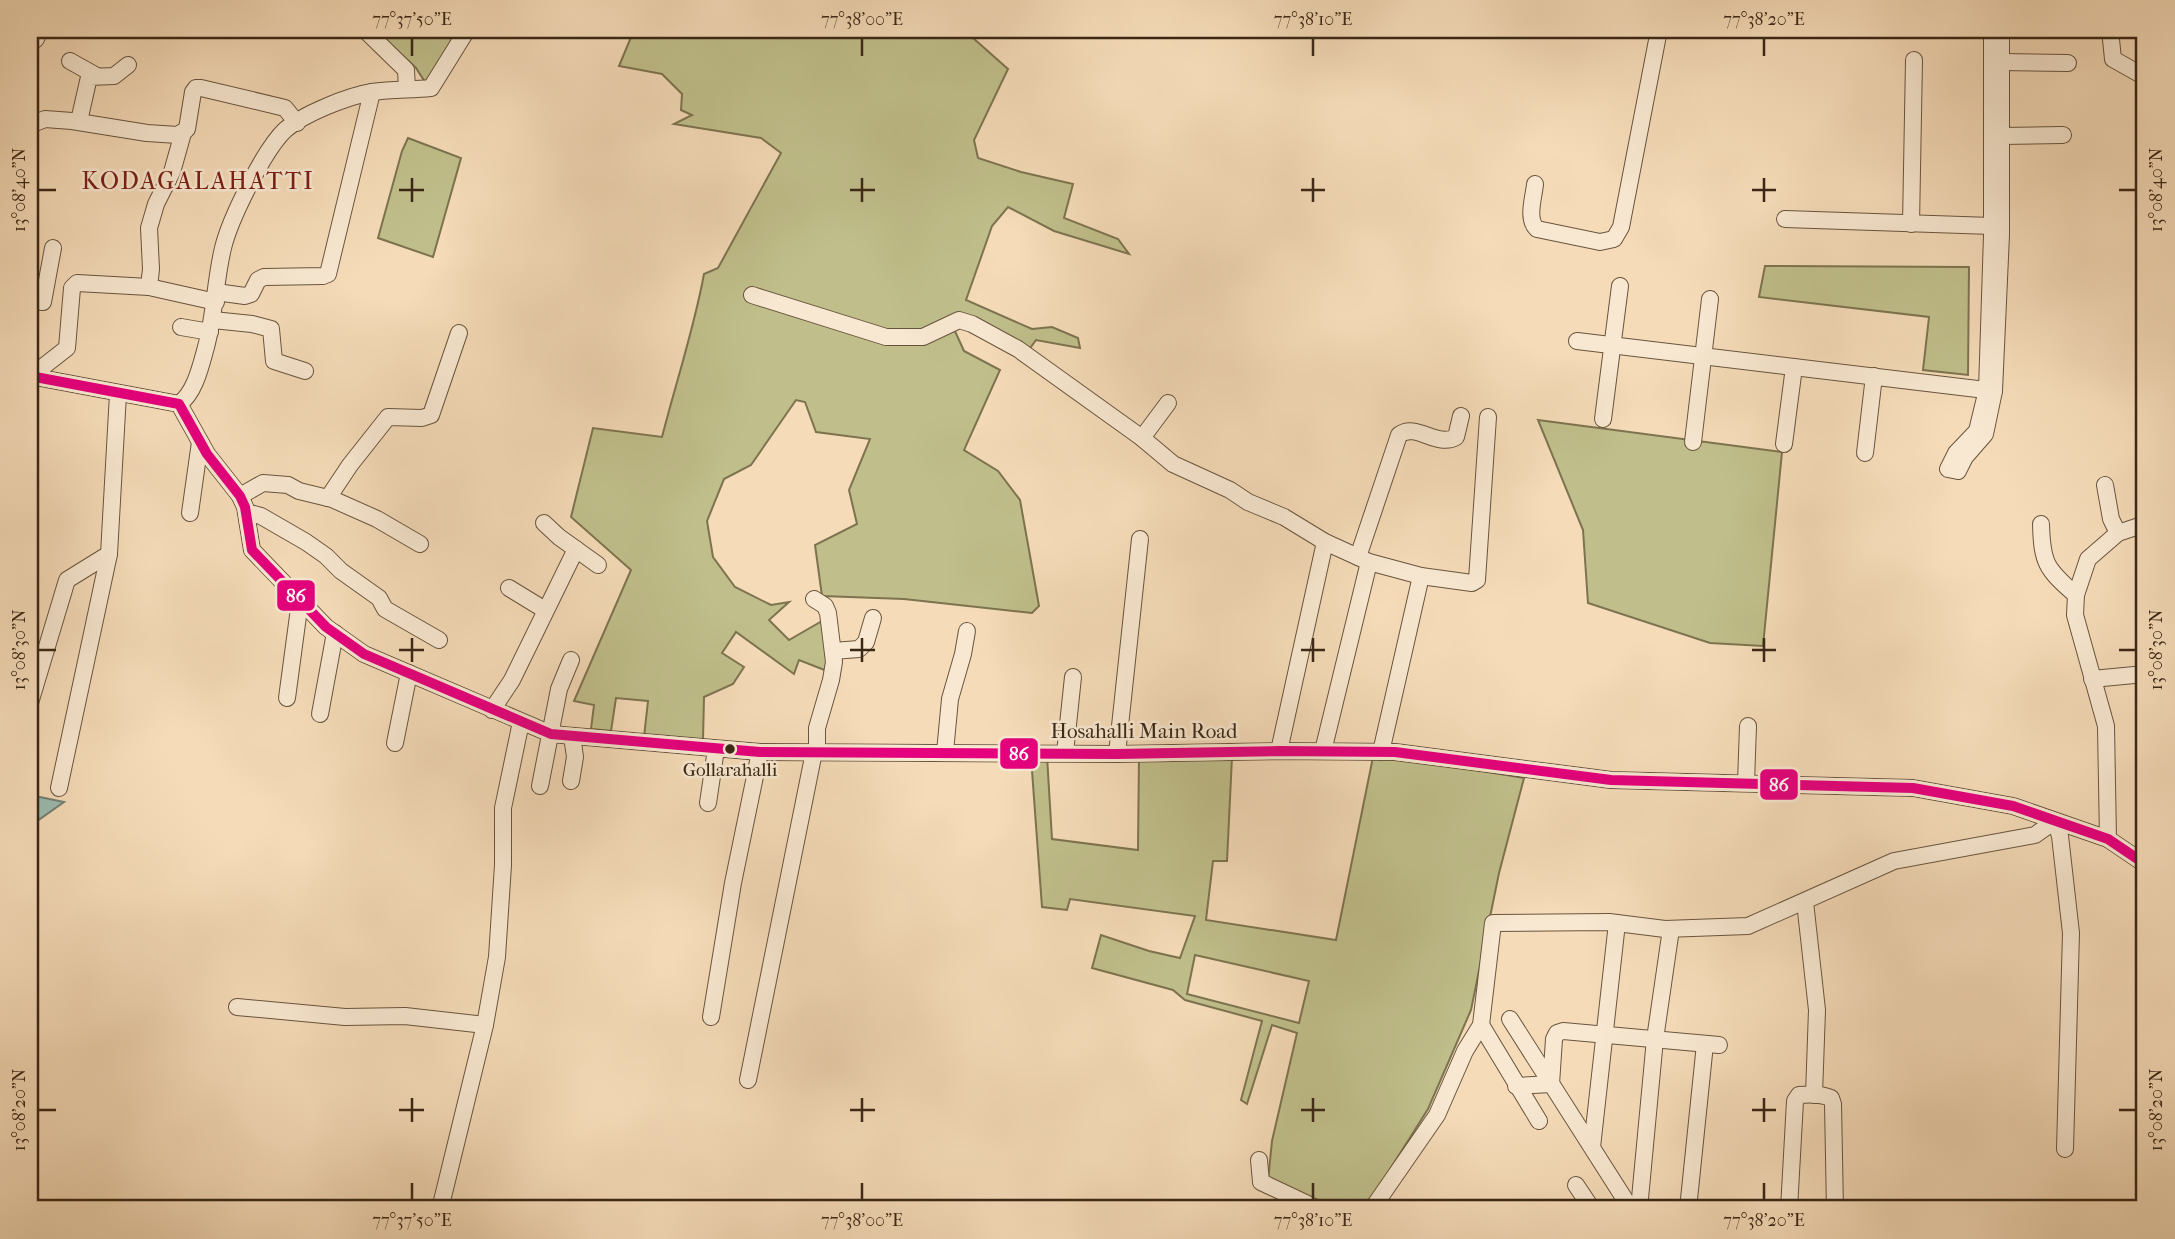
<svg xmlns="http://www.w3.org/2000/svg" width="2175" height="1239" font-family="'IM FELL French Canon',serif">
<rect width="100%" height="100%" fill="#f5dbb8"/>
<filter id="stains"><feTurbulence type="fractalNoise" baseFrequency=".00286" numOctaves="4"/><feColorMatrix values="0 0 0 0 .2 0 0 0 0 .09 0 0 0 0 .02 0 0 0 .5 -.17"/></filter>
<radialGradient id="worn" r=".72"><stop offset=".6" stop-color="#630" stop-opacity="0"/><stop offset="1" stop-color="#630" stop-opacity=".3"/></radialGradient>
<g fill="#c0bf8b" stroke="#7d7350" stroke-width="2" fill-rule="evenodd">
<path d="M375 30H461L438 70 425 82 416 68Z"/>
<path d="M634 30H964L1008 69 974 140 978 158 1021 172 1073 184 1064 218 1118 239 1129 254 1054 231 1008 207 992 226 966 300 1032 329 1052 327 1078 338 1080 348 1036 340 1028 351 949 318 964 351 1000 370 964 450 998 471 1020 500 1039 606 1032 613 904 599 822 596 815 545 857 524 849 490 870 439 816 432 805 402 796 400 751 465 724 479 707 521 713 557 735 587 771 605 789 602 769 620 789 640 822 621 826 639 827 671 799 660 794 674 736 632 722 653 744 667 733 684 704 697 703 740 644 737 648 701 616 698 611 731 591 729 594 705 574 701 631 570 571 517 593 428 662 437C676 382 694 329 704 274L718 268 781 153 761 138 674 124 692 115 681 110 682 94 662 74 619 66Z"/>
<path d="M408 138 461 158 433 257 378 238 402 151Z"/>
<path d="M1765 266 1969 267 1968 375 1923 370 1929 317 1759 297Z"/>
<path d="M1538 420 1782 452 1763 646 1710 643 1588 603 1583 530Z"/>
<path d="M1047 756 1052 839 1138 850 1139 756 1232 757 1227 861H1213L1206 920 1336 940 1373 757 1428 762 1524 778 1499 873 1471 1010 1428 1109 1365 1209H1333L1268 1181 1272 1141 1297 1033 1272 1025 1247 1104 1241 1100 1262 1021 1185 1000 1173 990 1092 968 1101 935 1149 951 1180 958 1195 916 1070 899 1067 910 1042 907 1031 757ZM1195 955 1309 981 1299 1023 1187 994Z"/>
</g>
<path fill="#9cbbb0" stroke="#758072" stroke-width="2" d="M30 795 64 802 30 826Z"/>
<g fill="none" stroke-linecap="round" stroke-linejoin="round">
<g stroke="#69543e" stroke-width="18">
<g id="minor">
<path d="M365 30 406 70 407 89"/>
<path d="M551 30H602"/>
<path d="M1992 30V235L1987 390 1977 431 1956 453 1948 469 1958 471 1965 457 1985 434 1994 391 2001 235V30"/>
<path d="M2110 30 2113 59 2145 77"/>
<path d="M30 43 36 39 39 30"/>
<path d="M70 61 95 75"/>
<path d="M2001 62 2068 63"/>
<path d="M79 121 89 77 114 76 128 65"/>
<path d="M30 125 45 119 72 121 147 133 178 135 187 129 193 92 196 88H201L285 108 297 123"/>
<path d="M2001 136 2063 135"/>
<path d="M1535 184C1534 197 1526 219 1537 229L1600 242 1614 239 1621 227 1659 30"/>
<path d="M1785 219 1992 226"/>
<path d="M1911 224 1914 60"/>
<path d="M149 287 151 269 149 228 156 204 172 172 183 133"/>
<path d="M216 292 245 296 251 294 258 280 264 277 323 276 328 274 372 92"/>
<path d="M752 295 886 337H923L959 320 972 324 1018 349 1142 438 1173 464 1230 490 1248 502 1284 517 1325 542 1369 562 1421 576 1472 583 1477 580 1488 417"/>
<path d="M30 301 43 302 53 248"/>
<path d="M213 320 252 324 271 329 274 361 305 371"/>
<path d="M181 327 210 332"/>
<path d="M1577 341 1994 391"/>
<path d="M30 376 179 404 207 454 240 496 245 507 252 550 326 627 364 654 551 734 760 752 1117 754 1279 751 1395 752 1611 780 1913 788 2013 806 2108 839 2145 864"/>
<path d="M38 378 44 366 67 348 72 288 77 283 149 287 216 302"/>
<path d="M179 404C195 393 201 365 206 347 215 314 215 281 223 248 230 219 264 150 285 130 303 114 348 96 372 92 392 89 411 90 431 88L467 30"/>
<path d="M1603 419 1620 286"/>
<path d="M1142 438 1168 403"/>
<path d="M1693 442 1710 299"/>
<path d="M1784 444 1794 367"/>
<path d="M1865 453 1874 376"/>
<path d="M2105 485 2111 519 2118 533"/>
<path d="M240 496 263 483 288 485 299 491 332 499 377 519 420 544"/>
<path d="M328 498 350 465 388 417 422 418 431 415 459 333"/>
<path d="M246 512 261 516 306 542 326 556 341 571 379 598 385 609 439 640"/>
<path d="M190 513 200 442"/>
<path d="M544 523 559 537 598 565"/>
<path d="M2041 524C2042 563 2046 569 2076 595"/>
<path d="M1358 557 1399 435C1416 422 1437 448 1456 437L1461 416"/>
<path d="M509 588 545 610"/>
<path d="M814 599 825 606 828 613 834 662 831 680 817 728V752"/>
<path d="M833 651 859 649 866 642 873 618"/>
<path d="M2092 679 2145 674"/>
<path d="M287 698 300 601"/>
<path d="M30 703 67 580 109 554 118 394"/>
<path d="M492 710 512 680 576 549"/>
<path d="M320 714 335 633"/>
<path d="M395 743 409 673"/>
<path d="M1279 751 1325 542"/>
<path d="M1323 751 1369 562"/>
<path d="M945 752 950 699 963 654 967 631"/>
<path d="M1381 752 1421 576"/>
<path d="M1065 753 1073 677"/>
<path d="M1117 754 1140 539"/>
<path d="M571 781 575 757 572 736"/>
<path d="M1746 783 1748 726"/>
<path d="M540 786 559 689 571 660"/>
<path d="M59 788 109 554"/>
<path d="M708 803 716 749"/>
<path d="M2108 839 2106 726 2075 615 2076 595 2088 559 2118 533 2145 524"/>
<path d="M1805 902 1817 1010 1814 1095"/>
<path d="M237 1007 345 1017 405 1016 485 1025"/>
<path d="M711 1017 733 883 760 752"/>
<path d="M1510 1019 1631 1209"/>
<path d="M1481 1025 1539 1121"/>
<path d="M748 1080 814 752"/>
<path d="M1551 1084 1554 1039 1557 1033 1563 1031 1719 1045"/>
<path d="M1516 1086 1551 1084"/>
<path d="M1592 1147 1617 923"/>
<path d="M1259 1160 1261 1182 1318 1209"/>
<path d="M1576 1185 1592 1209"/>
<path d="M440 1209 485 1025 497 957 503 865V808L521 722"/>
<path d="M1372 1209 1437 1115 1465 1051 1481 1025 1493 923 1609 922 1665 929 1748 926 1894 861 2035 835 2055 821 2060 836 2071 933 2065 1149"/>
<path d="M1639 1209 1655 1039 1671 929"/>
<path d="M1688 1209 1705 1044"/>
<path d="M1789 1209 1795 1101 1799 1095C1809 1094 1822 1094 1831 1098L1833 1104 1835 1209"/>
</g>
</g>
<use href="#minor" stroke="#f8e8d1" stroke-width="16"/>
<g stroke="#f8e8d1" stroke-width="16">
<path id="bus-1" d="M30 376 179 404 207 454 240 496 245 507 252 550 326 627 364 654 551 734 760 752 1117 754 1279 751 1395 752 1611 780 1913 788 2013 806 2108 839 2145 864"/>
</g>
<use href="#bus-1" stroke="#e5007d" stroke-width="10"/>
</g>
<path fill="none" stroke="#3a2716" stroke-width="2.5" d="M412 38V56M862 38V56M1313 38V56M1764 38V56M412 178V202M862 178V202M1313 178V202M1764 178V202M38 190H56M399 190H424M850 190H875M1301 190H1325M1752 190H1776M2119 190H2136M412 638V662M862 638V662M1313 638V662M1764 638V662M38 650H56M399 650H424M850 650H875M1301 650H1325M1752 650H1776M2119 650H2136M412 1098V1122M862 1098V1122M1313 1098V1122M1764 1098V1122M38 1110H56M399 1110H424M850 1110H875M1301 1110H1325M1752 1110H1776M2119 1110H2136M412 1183V1200M862 1183V1200M1313 1183V1200M1764 1183V1200"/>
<circle fill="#3a2716" stroke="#f8e8d1" stroke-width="2.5" cx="730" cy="749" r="6"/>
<g text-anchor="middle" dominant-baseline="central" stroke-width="5" stroke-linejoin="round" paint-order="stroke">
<g font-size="19" fill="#3a2716" stroke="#f8e8d1">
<text x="730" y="770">Gollarahalli</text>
</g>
<g font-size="21" fill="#3a2716" stroke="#f8e8d1">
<text x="1144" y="731">Hosahalli Main Road</text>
</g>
<g font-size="24" letter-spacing="2" fill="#7a1f14" stroke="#f8e8d1">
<text x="198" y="181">KODAGALAHATTI</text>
</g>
</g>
<g stroke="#f8e8d1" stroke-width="2.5">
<rect x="276" y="579" width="40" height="33" rx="7" fill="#e5007d"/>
<rect x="999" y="737" width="40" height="33" rx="7" fill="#e5007d"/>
<rect x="1759" y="768" width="40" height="33" rx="7" fill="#e5007d"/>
</g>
<g font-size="19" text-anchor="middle" font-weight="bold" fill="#fff">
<text x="296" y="602">86</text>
<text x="1019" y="760">86</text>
<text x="1779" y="791">86</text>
</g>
<rect width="2175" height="1239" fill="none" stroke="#f5dbb8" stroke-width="77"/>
<rect x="38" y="38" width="2098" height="1162" fill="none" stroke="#3a2716" stroke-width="2.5"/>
<g font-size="18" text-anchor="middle" fill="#3a2716">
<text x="412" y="25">77°37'50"E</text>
<text x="862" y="25">77°38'00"E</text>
<text x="1313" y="25">77°38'10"E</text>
<text x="1764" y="25">77°38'20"E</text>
<text transform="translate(19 190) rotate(-90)" y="6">13°08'40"N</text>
<text transform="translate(2156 190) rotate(-90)" y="6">13°08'40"N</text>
<text transform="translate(19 650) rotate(-90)" y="6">13°08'30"N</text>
<text transform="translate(2156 650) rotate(-90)" y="6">13°08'30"N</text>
<text transform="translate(19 1110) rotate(-90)" y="6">13°08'20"N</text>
<text transform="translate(2156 1110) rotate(-90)" y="6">13°08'20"N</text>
<text x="412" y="1226">77°37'50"E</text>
<text x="862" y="1226">77°38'00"E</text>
<text x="1313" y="1226">77°38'10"E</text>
<text x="1764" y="1226">77°38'20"E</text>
</g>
<rect width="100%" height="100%" filter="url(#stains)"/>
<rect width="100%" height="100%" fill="url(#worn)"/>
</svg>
